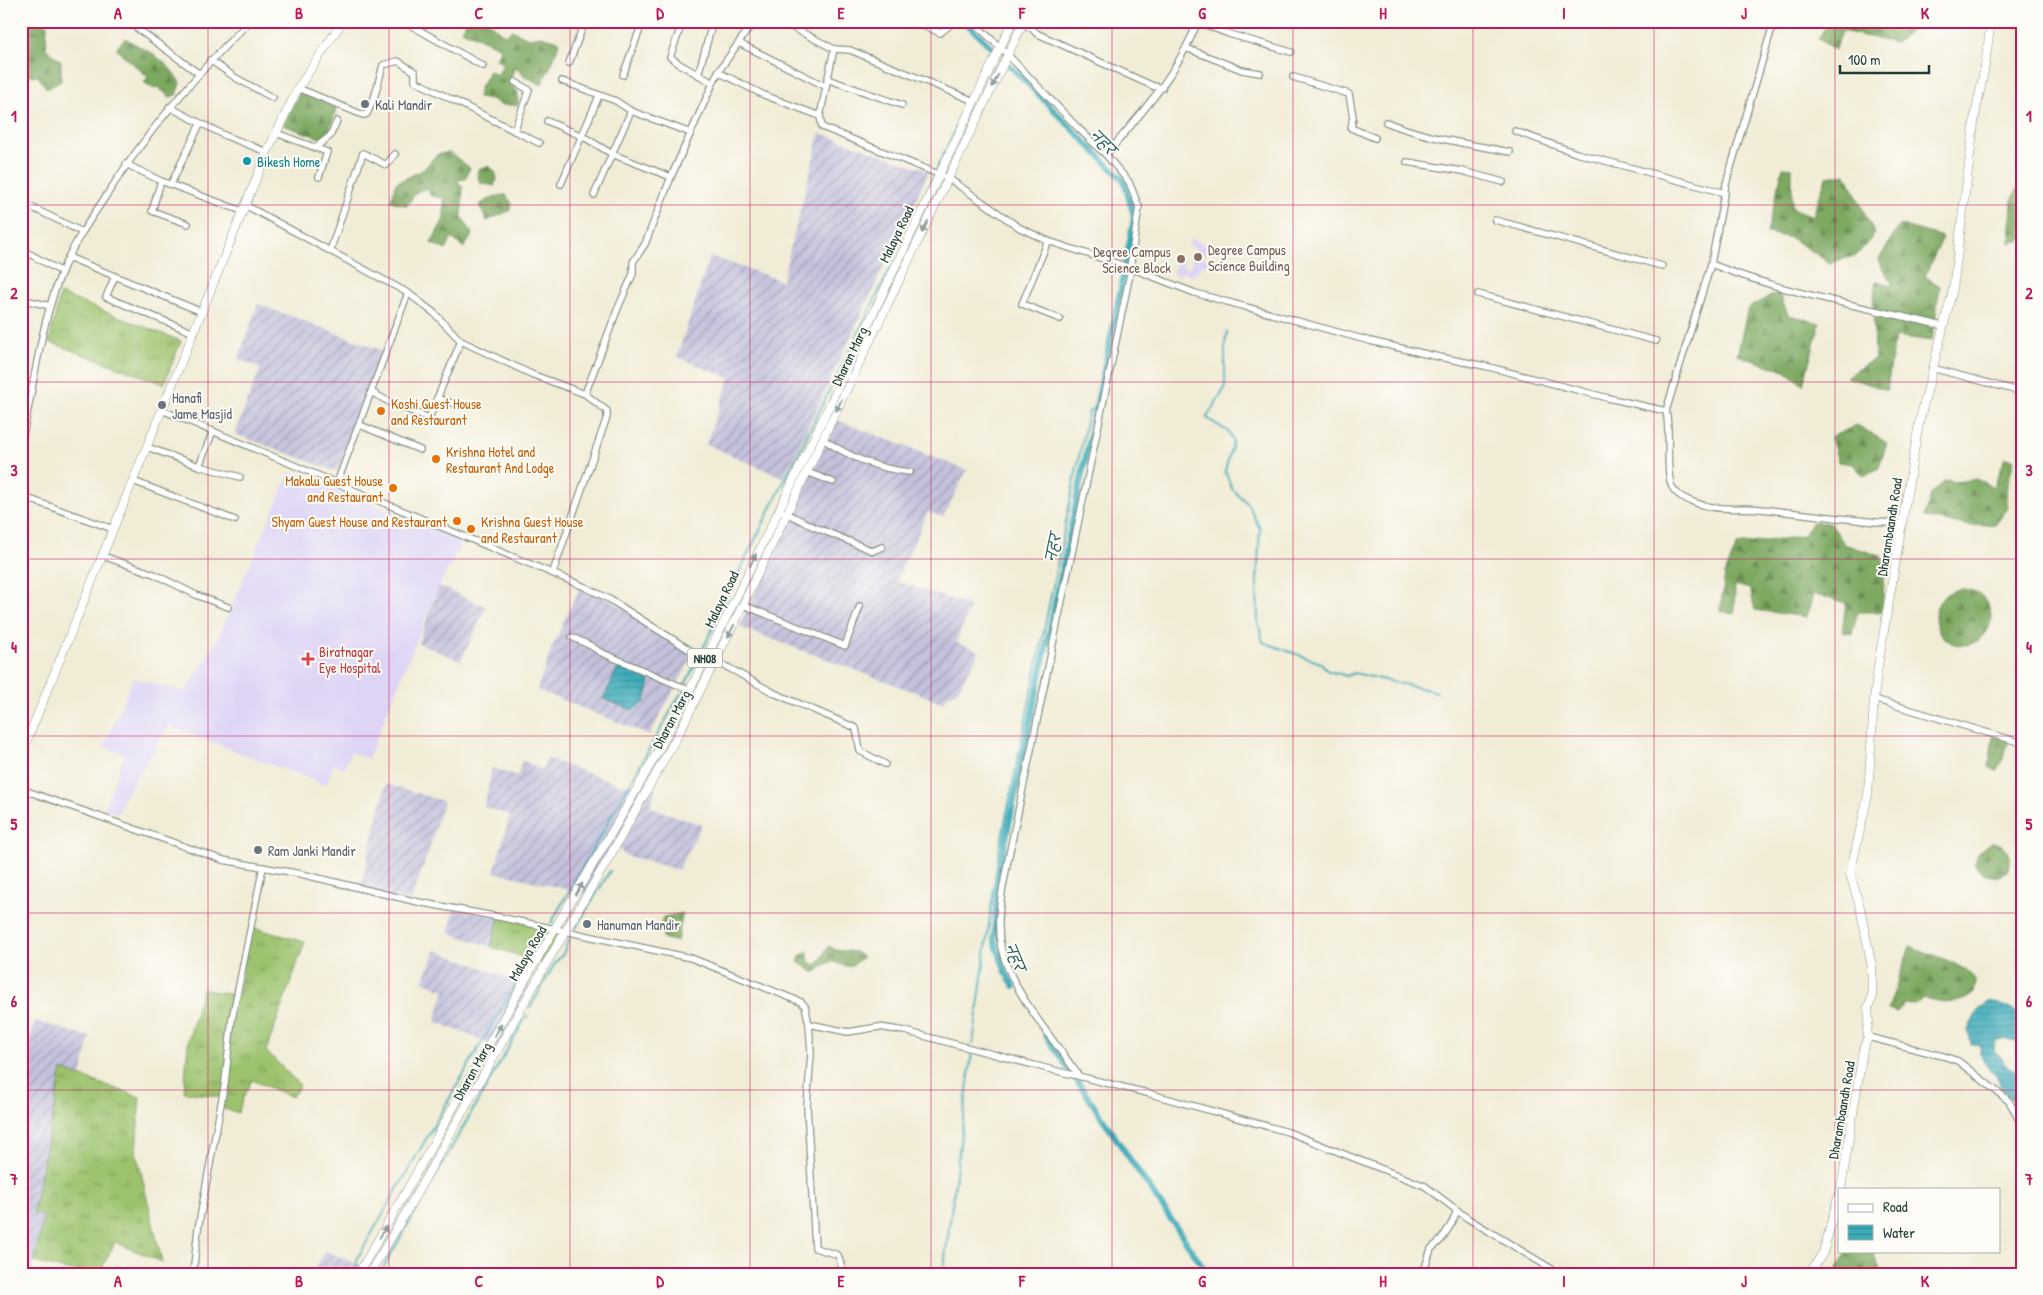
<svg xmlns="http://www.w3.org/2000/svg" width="2043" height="1295" font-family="'Patrick Hand','Playpen Sans Deva',sans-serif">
<defs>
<pattern id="industrial-furrows" width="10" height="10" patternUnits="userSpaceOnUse" patternTransform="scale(1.25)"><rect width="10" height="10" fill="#c3c1db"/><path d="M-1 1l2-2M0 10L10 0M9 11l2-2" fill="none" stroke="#9e9eb2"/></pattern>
<pattern id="grass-tufts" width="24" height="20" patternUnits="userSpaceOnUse" patternTransform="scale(1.25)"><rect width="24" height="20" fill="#9cc26d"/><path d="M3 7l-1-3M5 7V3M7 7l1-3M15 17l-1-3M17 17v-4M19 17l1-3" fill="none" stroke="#7f9f5a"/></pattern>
<pattern id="forest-firs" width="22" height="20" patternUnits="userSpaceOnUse" patternTransform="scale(1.25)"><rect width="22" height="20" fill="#7da860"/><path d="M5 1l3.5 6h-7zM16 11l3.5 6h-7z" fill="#668a50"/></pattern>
<pattern id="water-rules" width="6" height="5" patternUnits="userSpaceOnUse" patternTransform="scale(1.25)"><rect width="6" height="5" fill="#3cabba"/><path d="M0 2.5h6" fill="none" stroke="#328c98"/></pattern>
</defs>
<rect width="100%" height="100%" fill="#fdfcf7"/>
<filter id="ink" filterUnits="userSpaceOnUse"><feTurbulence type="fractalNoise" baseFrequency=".02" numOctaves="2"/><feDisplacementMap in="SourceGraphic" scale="10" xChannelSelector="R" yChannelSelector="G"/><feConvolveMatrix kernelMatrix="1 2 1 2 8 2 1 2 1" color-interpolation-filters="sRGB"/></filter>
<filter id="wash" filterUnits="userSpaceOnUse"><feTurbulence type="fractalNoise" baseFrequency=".0096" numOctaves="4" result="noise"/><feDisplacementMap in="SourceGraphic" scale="20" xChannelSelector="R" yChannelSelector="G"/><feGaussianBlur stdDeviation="1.12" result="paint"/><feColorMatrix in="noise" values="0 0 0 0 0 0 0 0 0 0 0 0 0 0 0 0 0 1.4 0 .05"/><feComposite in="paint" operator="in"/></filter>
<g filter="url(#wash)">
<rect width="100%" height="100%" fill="#f1ecd6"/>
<g fill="#ded5f5">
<path d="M1191 238 1208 246 1204 258 1210 261 1208 266 1201 264 1198 273 1194 272 1193 276 1182 272 1180 276 1173 274 1176 258 1184 260 1182 266 1190 269 1192 258 1198 249 1189 246Z"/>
<path d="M290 472 463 540 439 586 368 759 351 752 344 768 334 764 326 785 169 726 124 797 118 813 104 809 125 753 104 747 133 678 186 692 217 640Z"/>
</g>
<g fill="url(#industrial-furrows)">
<path d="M820 133 929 171 784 478 706 444 730 378 677 357 710 256 782 281Z"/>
<path d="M258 304 384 351 338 472 235 434 260 368 238 359Z"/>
<path d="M837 420 967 470 943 517 928 512 896 581 971 606 956 642 980 651 958 690 946 697 944 703 739 627Z"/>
<path d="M439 586 486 607 461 661 418 643Z"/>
<path d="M580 587 610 600 694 654 649 735 537 690 552 647Z"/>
<path d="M547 758 618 784 643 787 610 856 587 894 494 872 510 815 484 807 492 768 518 776 522 760 542 770Z"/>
<path d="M386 784 443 801 429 850 411 901 360 890Z"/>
<path d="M649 788 656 789 650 807 702 825 678 870 624 855 619 847Z"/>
<path d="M454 909 499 917 491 947 449 933Z"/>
<path d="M436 950 533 987 499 1048 435 1021 445 991 423 981Z"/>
<path d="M35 1021 90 1037 81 1077 62 1070 33 1213 44 1215 31 1274H21V1036L30 1039Z"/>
<path d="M326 1251 357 1264 372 1270 369 1274H311Z"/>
</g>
<g fill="url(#grass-tufts)" stroke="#5e8050">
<path d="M60 294 181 341 164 384 49 342Z"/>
<path d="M499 917 565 932 546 964 491 947Z"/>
<path d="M251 927 305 942 266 1051 300 1085 292 1097 252 1080 243 1098 238 1113 220 1107 221 1097 184 1092 188 1042 202 989 238 996Z"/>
<path d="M62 1070 140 1097 136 1151 162 1262 115 1242 99 1274H84L34 1262 44 1216 33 1213Z"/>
</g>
<g fill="url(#forest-firs)" stroke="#4e724a">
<path d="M21 21H43L47 24 46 49 61 61V81L47 89 38 76 26 75 21 68Z"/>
<path d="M467 21H488L501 33 506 35 511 30 529 38 540 36 560 41 553 61 541 85 523 75 515 67 510 80 518 93V105H501L491 99 478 97 480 88 489 71 498 75 503 64 496 59 501 48 461 30Z"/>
<path d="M1829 21H1916L1914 27 1896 43 1842 31 1835 50 1818 39Z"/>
<path d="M125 38C150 53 165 57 180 83L176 95 170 97 158 87 152 88 144 82 148 77 146 75 116 49Z"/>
<path d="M300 92 337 107 328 135 320 138 283 125Z"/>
<path d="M449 152 470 168 465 179 457 180 463 188 462 217 473 234 464 248 452 238 446 250 431 243 444 219V198L431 196 427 188 416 192 407 206 391 201 396 183 423 170 436 155Z"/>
<path d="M488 166 495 171 497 179 494 186 480 183 477 174 478 169Z"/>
<path d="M1783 167 1792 168V208L1813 216 1826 177 1846 174 1875 234 1857 255 1830 263 1791 238 1767 233Z"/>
<path d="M2022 180V240L2010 243 2012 200Z"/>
<path d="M503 195H506L512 204 509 211 487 221 479 205 493 197Z"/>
<path d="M1900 225 1943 237 1925 276 1940 286 1932 341 1895 336 1887 390 1846 377 1875 358 1873 305 1876 281 1893 285 1878 261Z"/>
<path d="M1779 292 1788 315 1820 323 1803 385 1785 371 1737 355 1748 308Z"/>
<path d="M1857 425 1887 443 1879 468 1863 476 1853 464 1838 462 1831 437Z"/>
<path d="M2005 458 2014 460 2006 490 2008 508 1996 524 1971 526 1924 517 1931 494 1945 480 1956 482 1976 479 1994 487Z"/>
<path d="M1813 522 1831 523 1844 544 1881 556 1885 566 1882 612H1858L1852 634 1842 632 1846 603 1813 594 1807 617 1755 610 1750 589 1735 585 1734 614 1720 611 1725 574 1737 545 1803 536Z"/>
<circle cx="1963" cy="617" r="28"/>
<path d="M1993 736 2009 740 2002 762 1996 771 1989 767Z"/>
<path d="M1992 842C2008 844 2014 856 2007 871L1999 876C1987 877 1981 874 1975 864 1976 853 1983 847 1992 842Z"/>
<path d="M683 913 677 942 663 938V934L658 932 663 917Z"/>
<path d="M829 946 836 950 856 952 863 957 851 967C829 963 835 956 815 973L798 962 800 956 808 951 809 962 817 965Z"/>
<path d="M1910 946C1927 953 1970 965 1976 982L1974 993C1960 1006 1939 1004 1923 998 1917 1004 1913 1005 1905 1003L1897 1012 1888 1009Z"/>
<path d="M1848 1251H1872L1882 1274H1835L1837 1267Z"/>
</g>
<g fill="url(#water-rules)" stroke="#2e7477">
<path d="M618 668 634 672 650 681 645 702 632 710 603 699Z"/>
<path d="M1990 1001 2011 1008 2022 1017V1042L2005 1039 1995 1042 1994 1050 2003 1059 2004 1064 2022 1074V1115L2020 1111 2022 1108 2004 1092 1995 1074 1990 1071 1980 1054V1045L1971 1044 1968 1030 1978 1010Z"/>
</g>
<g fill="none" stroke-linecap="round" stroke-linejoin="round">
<g stroke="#3cabba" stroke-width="2">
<path d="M935 172 993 50"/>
<path d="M909 230 933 178"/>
<path d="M1227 331 1225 344V388L1207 417 1208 419 1229 432 1233 441 1225 471 1232 489 1248 504 1260 529 1257 580 1258 622 1263 642 1321 663 1328 671 1347 676 1354 673 1437 692"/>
<path d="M702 651 739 572 895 259"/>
<path d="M684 687 698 659"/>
<path d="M551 923 681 693"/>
<path d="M575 929 610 871"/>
<path d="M530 1008 555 963 563 954 569 939"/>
<path d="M973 1044 998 857 1087 418 1089 411 1095 410"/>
<path d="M383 1268 527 1015"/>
<path d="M352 1274 357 1264V1259L546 931"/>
<path d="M943 1274 972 1052"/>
</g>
<g stroke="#3cabba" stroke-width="6">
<path d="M964 21 997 53"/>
<path d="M1005 61 1124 181 1134 217 1121 288 999 872 994 939 1006 973 1014 986"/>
<path d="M1045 1034 1069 1070"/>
<path d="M1075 1078 1208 1274"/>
</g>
</g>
</g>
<g filter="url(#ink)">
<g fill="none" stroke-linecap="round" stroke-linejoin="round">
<g stroke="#889485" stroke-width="8">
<g id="minor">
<path d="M127 21 198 73"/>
<path d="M403 21 483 66"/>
<path d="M683 21 670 57 681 65 713 83"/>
<path d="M780 21 834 49 820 116 822 127 948 178 1020 228 1048 241 1128 267 1195 293 1370 341 1439 357 1485 366 1608 398 1666 411"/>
<path d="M915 21 940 33 955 21"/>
<path d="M972 21 1008 55 1078 128 1106 155 1129 182 1139 207 1130 268"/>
<path d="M1029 21 1028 27 1033 29 1036 33 1153 86 1162 88"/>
<path d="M1774 21 1726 184 1711 264 1666 411C1671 432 1665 472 1672 487 1678 499 1700 505 1712 507 1729 510 1745 507 1761 509 1808 514 1854 521 1901 524"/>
<path d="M1198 22 1229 34 1291 52"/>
<path d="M739 43 825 86"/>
<path d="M1186 48 1242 70 1260 73"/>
<path d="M834 49 850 50 974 101"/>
<path d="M210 60 236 78 273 98"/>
<path d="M569 63 585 21"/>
<path d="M718 72 764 95 820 116"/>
<path d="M623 75 643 21"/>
<path d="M698 75 713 21"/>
<path d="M1293 77 1349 94 1353 117 1351 128 1375 138"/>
<path d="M827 79 902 105"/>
<path d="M562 81 616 101 631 111 691 133"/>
<path d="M298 88 363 115 367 114 375 95 383 65 398 61 415 72V81L539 143"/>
<path d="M169 107 226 136 267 152"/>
<path d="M547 121 584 137 612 154 671 177"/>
<path d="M1386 122C1425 138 1469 144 1510 152"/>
<path d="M514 131 529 90 515 82"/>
<path d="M1515 131 1576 153 1725 193"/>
<path d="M276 133 327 152 319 177"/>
<path d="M315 148 330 136 337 121"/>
<path d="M1106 155C1143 111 1177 75 1198 21"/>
<path d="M1407 162 1462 171 1503 182"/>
<path d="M126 164 161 181 242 211"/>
<path d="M161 181 152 211 188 224"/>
<path d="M171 184 200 124"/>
<path d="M561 184 599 96"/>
<path d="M594 195 631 111"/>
<path d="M21 202 82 232"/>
<path d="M245 205 408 293 434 313 461 341 531 374 585 394"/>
<path d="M1495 220 1662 266"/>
<path d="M1048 241 1022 304 1060 319"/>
<path d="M21 249 62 272"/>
<path d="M330 251 363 153 386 165 395 154"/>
<path d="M68 257 202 312"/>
<path d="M1711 264C1786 294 1866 307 1943 326"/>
<path d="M115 276 106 297 194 333"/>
<path d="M1478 294 1656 341"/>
<path d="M21 299 50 306"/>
<path d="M1932 368 2022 392"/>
<path d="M371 392 393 404 429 418 461 341"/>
<path d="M437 398 455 404"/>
<path d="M162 410 585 587 609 599 693 652 729 668 774 693 856 728 860 751 885 764"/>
<path d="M360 425 420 450"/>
<path d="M823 439C849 457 878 469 910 472"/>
<path d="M21 444C34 386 40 325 62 271 73 244 90 220 106 196 147 132 195 75 250 21"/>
<path d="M147 447 199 466 240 477"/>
<path d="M199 466 213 431"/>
<path d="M807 472 833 482"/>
<path d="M133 481 235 520"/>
<path d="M337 483 408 293"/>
<path d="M21 496 113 529"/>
<path d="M784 512 812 526 873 551 882 547"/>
<path d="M103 556 154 574 196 595 228 607"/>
<path d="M553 572 607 417V411L585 394 618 308 633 274V262L645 244 671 177 718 72 754 21"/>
<path d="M743 605 845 646 860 606"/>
<path d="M572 637 591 646 600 652 689 690"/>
<path d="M1874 699 2022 743"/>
<path d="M21 789 223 860 301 874 418 902 499 917 691 958 801 1002 805 1006 809 1024 811 1053 807 1106 815 1248 838 1255 844 1274"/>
<path d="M809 1024 848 1032 879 1027 905 1031 1045 1068 1147 1093 1288 1132 1425 1186 1467 1218 1560 1274"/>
<path d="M1868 1037 1943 1056 1958 1061 2009 1101 2022 1126"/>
<path d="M1079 1076C1054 1040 1010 990 1001 947 995 918 1003 888 1008 860L1131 269"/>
<path d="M193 1274 198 1229 225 1082 232 1019 263 867"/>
<path d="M1423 1274 1431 1249 1441 1240 1452 1223 1457 1210"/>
</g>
</g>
<g stroke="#889485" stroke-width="9">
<g id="major">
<path d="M21 755 267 152 298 88 343 21"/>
<path d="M1841 1189 1863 1050 1868 1037 1867 1030 1869 1020 1868 1007 1872 999V967L1860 907 1850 874 1868 795 1874 699 1878 666 1919 423 1953 289 1975 116 1985 66 1991 21"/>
<path d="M358 1274C420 1170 477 1064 537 959 582 881 630 805 672 725 791 493 899 256 1013 21"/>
<path d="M369 1274 404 1216 546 964 610 856 679 733 736 619 1024 21"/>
<path d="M1809 1274 1823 1253 1839 1194"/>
</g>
</g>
<use href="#minor" stroke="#fff" stroke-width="5.5"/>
<use href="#major" stroke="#fff" stroke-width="8"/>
</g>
<defs><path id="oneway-solid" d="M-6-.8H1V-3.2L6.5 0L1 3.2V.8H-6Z" transform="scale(1.25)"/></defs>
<g fill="#8f9e9a">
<use href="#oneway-solid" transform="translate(995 81) rotate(116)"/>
<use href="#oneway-solid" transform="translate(925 227) rotate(116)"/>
<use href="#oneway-solid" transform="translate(839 405) rotate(116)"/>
<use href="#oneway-solid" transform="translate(753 560) rotate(-64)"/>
<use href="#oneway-solid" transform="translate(731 631) rotate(117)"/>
<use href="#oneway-solid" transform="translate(579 889) rotate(-59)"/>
<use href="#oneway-solid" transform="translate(498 1030) rotate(-61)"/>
<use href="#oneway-solid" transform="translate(383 1232) rotate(-59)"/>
</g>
</g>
<path fill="none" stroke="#c2185b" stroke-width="1" stroke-opacity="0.55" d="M208 21V1274M389 21V1274M570 21V1274M750 21V1274M931 21V1274M1112 21V1274M1293 21V1274M1473 21V1274M1654 21V1274M1835 21V1274M21 205H2022M21 382H2022M21 559H2022M21 736H2022M21 913H2022M21 1090H2022"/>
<g fill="#6b7280" stroke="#fdfcf7" stroke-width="2">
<circle cx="365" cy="104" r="5"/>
<circle cx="162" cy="405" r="5"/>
<circle cx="258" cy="850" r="5"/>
<circle cx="587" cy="924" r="5"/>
</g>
<circle fill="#0f9aa8" stroke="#fdfcf7" stroke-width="2" cx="247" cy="161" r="5"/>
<g fill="#8d6e63" stroke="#fdfcf7" stroke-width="2">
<circle cx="1198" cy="257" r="5"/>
<circle cx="1181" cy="259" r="5"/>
</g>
<g fill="#e8710a" stroke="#fdfcf7" stroke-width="2">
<circle cx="381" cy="411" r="5"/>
<circle cx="436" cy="459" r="5"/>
<circle cx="393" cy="488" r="5"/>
<circle cx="457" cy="521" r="5"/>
<circle cx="471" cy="529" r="5"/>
</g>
<path fill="#e0444e" stroke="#fdfcf7" stroke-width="2" d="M305.5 651.5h5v5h5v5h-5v5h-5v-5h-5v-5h5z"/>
<g text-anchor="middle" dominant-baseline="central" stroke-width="4" stroke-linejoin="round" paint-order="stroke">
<rect fill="#fdfcf7" stroke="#62766e" stroke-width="1" x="687.5" y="648.5" width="35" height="19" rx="4"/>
<g font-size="12" font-weight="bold" fill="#1f3d34">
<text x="705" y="658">NH08</text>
</g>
<g font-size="14" fill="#5b616d" stroke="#fdfcf7" text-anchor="start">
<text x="375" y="104">Kali Mandir</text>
<text x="172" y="397">Hanafi<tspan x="172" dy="16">Jame Masjid</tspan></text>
<text x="268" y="850">Ram Janki Mandir</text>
<text x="597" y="924">Hanuman Mandir</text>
</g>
<g font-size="14" fill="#0d838f" stroke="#fdfcf7" text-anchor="start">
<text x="257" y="161">Bikesh Home</text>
</g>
<g font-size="14" fill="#1f3d34" stroke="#fdfcf7">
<text transform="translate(896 234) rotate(-64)">Malaya Road</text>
<text transform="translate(849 356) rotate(-64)">Dharan Marg</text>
<text transform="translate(1889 527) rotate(-81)">Dharambaandh Road</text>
<text transform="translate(721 599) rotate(-64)">Malaya Road</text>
<text transform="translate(671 719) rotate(-62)">Dharan Marg</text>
<text transform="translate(527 953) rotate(-60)">Malaya Road</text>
<text transform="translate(472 1071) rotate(-61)">Dharan Marg</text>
<text transform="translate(1841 1110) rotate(-80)">Dharambaandh Road</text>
</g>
<g font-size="14" fill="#785e54" stroke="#fdfcf7" text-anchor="start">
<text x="1208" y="249">Degree Campus<tspan x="1208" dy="16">Science Building</tspan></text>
<text x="1171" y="251" text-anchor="end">Degree Campus<tspan x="1171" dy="16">Science Block</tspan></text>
</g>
<g font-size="14" fill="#c56008" stroke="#fdfcf7" text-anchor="start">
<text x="391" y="403">Koshi Guest House<tspan x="391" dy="16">and Restaurant</tspan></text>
<text x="446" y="451">Krishna Hotel and<tspan x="446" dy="16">Restaurant And Lodge</tspan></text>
<text x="383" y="480" text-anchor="end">Makalu Guest House<tspan x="383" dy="16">and Restaurant</tspan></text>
<text x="447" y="521" text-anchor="end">Shyam Guest House and Restaurant</text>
<text x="481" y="521">Krishna Guest House<tspan x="481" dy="16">and Restaurant</tspan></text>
</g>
<g font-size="14" fill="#be3a42" stroke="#fdfcf7" text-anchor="start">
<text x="319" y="651">Biratnagar<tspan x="319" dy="16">Eye Hospital</tspan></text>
</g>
<g font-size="15" font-style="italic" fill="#296463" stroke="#fdfcf7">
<text transform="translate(1103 142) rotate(45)">नहर</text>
<text transform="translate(1053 548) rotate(-78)">नहर</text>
<text transform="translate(1015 957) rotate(67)">नहर</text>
</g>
</g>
<rect width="2043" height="1295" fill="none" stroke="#fdfcf7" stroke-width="55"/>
<rect x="1838" y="1188" width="162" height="65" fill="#fdfcf7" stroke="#a4b0a9"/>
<rect x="1848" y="1204" width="25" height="8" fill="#ffffff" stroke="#a4b0a9"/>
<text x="1883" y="1212" font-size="15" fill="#1f3d34">Road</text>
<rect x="1848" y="1225" width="25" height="15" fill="url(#water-rules)" stroke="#a4b0a9"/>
<text x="1883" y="1238" font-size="15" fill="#1f3d34">Water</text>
<path d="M1840 65v8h89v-8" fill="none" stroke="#1f3d34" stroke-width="2.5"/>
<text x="1848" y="65" font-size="15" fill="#1f3d34" stroke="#fdfcf7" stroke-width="4" paint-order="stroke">100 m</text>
<rect x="28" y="28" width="1988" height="1240" fill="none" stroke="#c2185b" stroke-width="2"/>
<g font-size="16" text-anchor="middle" font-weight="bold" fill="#c2185b">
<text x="118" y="19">A</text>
<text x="299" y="19">B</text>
<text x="479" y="19">C</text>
<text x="660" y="19">D</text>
<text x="841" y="19">E</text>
<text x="1022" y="19">F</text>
<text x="1202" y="19">G</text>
<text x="1383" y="19">H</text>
<text x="1564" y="19">I</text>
<text x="1744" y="19">J</text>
<text x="1925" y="19">K</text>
<text x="14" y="122">1</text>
<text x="2029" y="122">1</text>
<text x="14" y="299">2</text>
<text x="2029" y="299">2</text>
<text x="14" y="476">3</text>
<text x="2029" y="476">3</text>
<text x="14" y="653">4</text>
<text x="2029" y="653">4</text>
<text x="14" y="830">5</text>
<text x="2029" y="830">5</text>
<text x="14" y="1007">6</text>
<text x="2029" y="1007">6</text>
<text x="14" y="1185">7</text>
<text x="2029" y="1185">7</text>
<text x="118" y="1287">A</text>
<text x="299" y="1287">B</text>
<text x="479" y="1287">C</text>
<text x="660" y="1287">D</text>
<text x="841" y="1287">E</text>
<text x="1022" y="1287">F</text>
<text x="1202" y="1287">G</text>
<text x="1383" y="1287">H</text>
<text x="1564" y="1287">I</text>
<text x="1744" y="1287">J</text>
<text x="1925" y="1287">K</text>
</g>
</svg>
